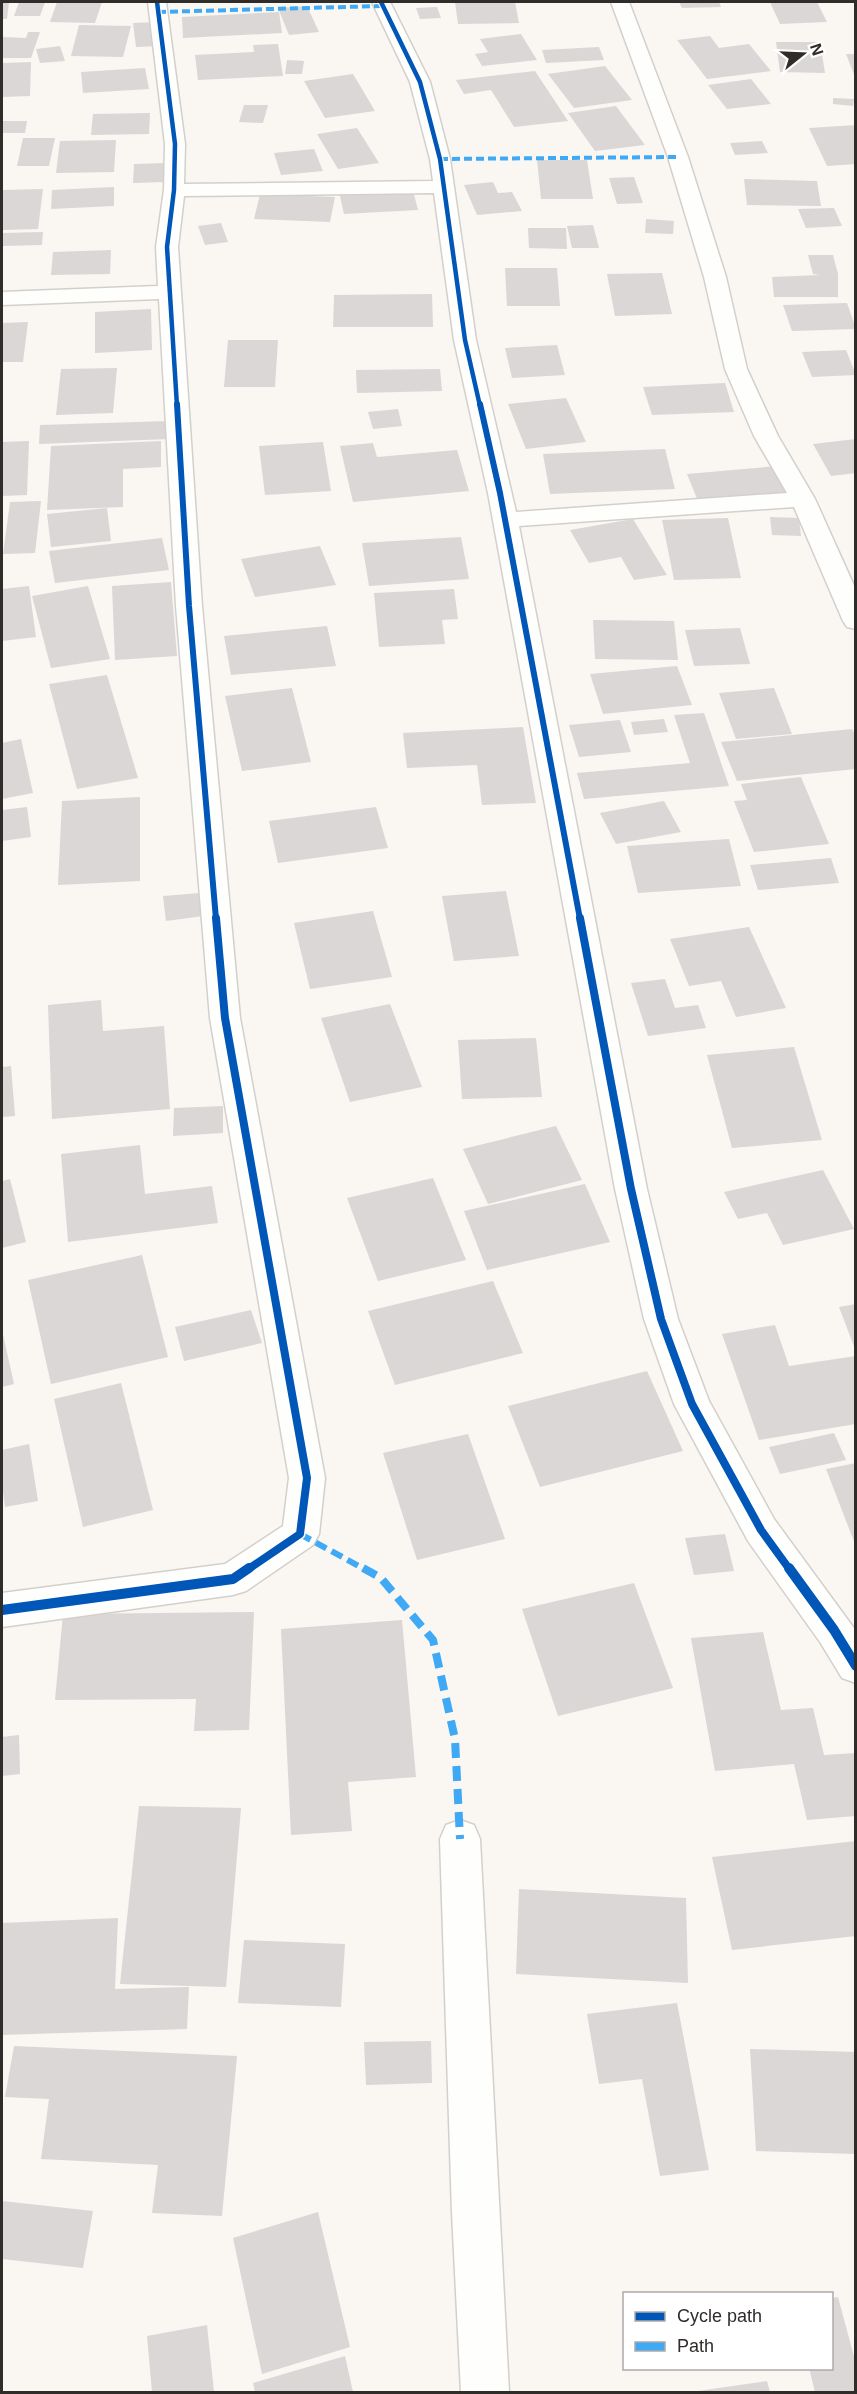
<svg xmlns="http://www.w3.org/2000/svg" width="857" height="2394" font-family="Arial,sans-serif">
<rect width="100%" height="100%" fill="#faf6f2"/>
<g fill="#dad7d6">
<path d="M2 2H9L7 19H2Z"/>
<path d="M19 2H45L40 16H14Z"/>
<path d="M57 2H102L95 23 50 22Z"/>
<path d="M455 2H515L519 23 458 24Z"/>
<path d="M679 2H719L721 7 682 8Z"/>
<path d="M770 2H817L827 22 780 24Z"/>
<path d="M307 6 319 32 289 35 278 8Z"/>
<path d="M437 7 441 18 420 19 416 8Z"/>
<path d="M279 12 282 33 183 38 182 17Z"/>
<path d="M157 22 160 46 136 47 133 23Z"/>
<path d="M79 25 131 26 123 57 71 56Z"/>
<path d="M28 32H40L31 58H2V37L26 38Z"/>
<path d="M521 34 537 60 482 66 475 54 488 52 480 39Z"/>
<path d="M710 36 719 48 749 44 771 71 707 79 677 40Z"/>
<path d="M776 42H820L825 73 780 72Z"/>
<path d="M278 44 283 76 198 80 195 55 254 52 253 45Z"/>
<path d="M60 46 65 61 40 63 36 49Z"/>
<path d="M599 47 604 60 546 63 542 50Z"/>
<path d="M846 54H856V77H855Z"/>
<path d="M287 60 304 61 302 74H285Z"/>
<path d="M31 62 30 96 2 97V63Z"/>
<path d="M605 66 632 100 574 108 548 74Z"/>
<path d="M145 68 149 89 83 93 81 72Z"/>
<path d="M535 71 568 121 514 127 491 90 464 94 456 80Z"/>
<path d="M353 74 375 111 325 118 304 81Z"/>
<path d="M751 79 771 104 727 109 708 85Z"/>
<path d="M833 98 854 99 853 106 833 104Z"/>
<path d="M244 105H268L263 123 239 122Z"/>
<path d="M616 106 645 145 595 151 568 113Z"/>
<path d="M150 113 149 134 91 135 93 114Z"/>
<path d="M2 121H27L25 133H2Z"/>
<path d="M856 125V164L827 166 809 128Z"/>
<path d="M357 128 379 163 338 169 317 134Z"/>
<path d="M23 138H55L49 166H17Z"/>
<path d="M116 140 114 172 56 173 60 141Z"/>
<path d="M762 141 768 153 735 155 730 143Z"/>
<path d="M314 149 323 171 281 175 274 153Z"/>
<path d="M537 160H587L593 199H541Z"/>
<path d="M166 163V182L133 183 134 164Z"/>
<path d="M634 177 643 203 617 204 609 178Z"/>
<path d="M744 179 817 181 821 206 747 205Z"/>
<path d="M493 182 498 193 512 192 522 211 477 215 464 185Z"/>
<path d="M411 183 418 210 344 214 338 187Z"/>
<path d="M114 187V206L51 209 52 190Z"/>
<path d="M43 189 38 229 2 230V190Z"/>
<path d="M260 194 335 197 330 222 254 219Z"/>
<path d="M834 208 842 226 806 228 798 209Z"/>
<path d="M646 219 674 221 673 234 645 233Z"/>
<path d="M221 223 228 242 205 245 198 226Z"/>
<path d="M593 225 599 248H572L567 226Z"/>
<path d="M528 228H566L567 249 529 248Z"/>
<path d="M43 232 42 245 2 246 3 233Z"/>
<path d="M111 250 110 274 51 275 53 252Z"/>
<path d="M808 255H833L838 274V297H774L772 277 820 275 813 274Z"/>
<path d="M505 268H557L560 306H507Z"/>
<path d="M662 273 672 314 615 316 607 274Z"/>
<path d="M432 294 433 327H333L334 295Z"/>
<path d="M847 303 856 329 792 331 783 305Z"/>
<path d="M151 309 152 350 95 353V312Z"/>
<path d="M28 322 23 362H2V323Z"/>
<path d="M228 340H278L275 387H224Z"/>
<path d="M557 345 565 375 512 378 505 348Z"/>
<path d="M846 350 856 375 812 377 802 352Z"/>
<path d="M117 368 113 413 56 415 61 369Z"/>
<path d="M440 369 442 391 357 393 356 370Z"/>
<path d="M725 383 734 412 652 415 643 387Z"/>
<path d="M566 398 586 442 526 449 508 404Z"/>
<path d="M398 409 402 426 373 429 368 412Z"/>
<path d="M169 421V439L39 444 40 425Z"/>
<path d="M856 439V473L831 476 813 444Z"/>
<path d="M29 441 27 495 2 496V442Z"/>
<path d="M161 441V467L123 469V507L47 510 51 446Z"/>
<path d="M323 442 331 491 265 495 259 446Z"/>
<path d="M373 443 377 457 457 450 469 491 353 502 340 446Z"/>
<path d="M665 449 675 489 550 494 543 454Z"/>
<path d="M777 466 791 498 700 506 687 474Z"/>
<path d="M41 501 35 553 3 554 10 502Z"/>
<path d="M107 508 111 541 51 547 47 514Z"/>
<path d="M770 517 799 518 801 536 772 535Z"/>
<path d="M728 518 741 578 674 580 662 520Z"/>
<path d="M633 519 667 575 634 580 621 557 589 563 570 530Z"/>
<path d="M461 537 469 579 369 586 362 543Z"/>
<path d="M162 538 169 570 55 583 49 551Z"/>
<path d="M320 546 336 585 255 597 241 559Z"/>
<path d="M171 582 177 656 115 660 112 586Z"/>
<path d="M29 586 36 637 2 641V589Z"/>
<path d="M88 586 110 659 51 668 32 596Z"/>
<path d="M454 589 458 619 442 620 445 644 379 647 374 593Z"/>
<path d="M593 620 674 621 678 660 595 659Z"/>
<path d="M327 626 336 666 231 675 224 636Z"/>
<path d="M740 628 750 664 694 666 685 630Z"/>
<path d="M677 666 692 705 603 714 590 674Z"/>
<path d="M107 675 138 778 77 789 49 684Z"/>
<path d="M292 688 311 762 242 771 225 696Z"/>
<path d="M774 688 792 734 736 739 719 693Z"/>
<path d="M704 713 729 786 584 799 577 773 690 763 674 715Z"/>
<path d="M664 719 668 732 634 735 631 722Z"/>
<path d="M620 720 631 752 579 757 569 725Z"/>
<path d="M523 727 536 803 482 805 477 765 407 768 403 733Z"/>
<path d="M852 729 856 736V769L737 781 721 742Z"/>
<path d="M21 739 33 793 2 799V743Z"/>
<path d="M801 777 829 844 754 852 734 801 747 800 741 784Z"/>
<path d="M140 797V881L58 885 62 801Z"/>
<path d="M664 801 681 832 616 844 600 813Z"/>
<path d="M27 807 31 837 2 841V810Z"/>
<path d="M376 807 388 848 278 863 269 821Z"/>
<path d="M729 839 741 886 638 893 627 846Z"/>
<path d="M831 858 839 883 758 890 750 865Z"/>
<path d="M506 891 519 956 454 961 442 896Z"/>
<path d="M200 893 204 916 166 921 163 896Z"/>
<path d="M373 911 392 977 310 989 294 923Z"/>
<path d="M749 927 786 1008 736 1017 721 981 689 986 670 939Z"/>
<path d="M665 979 675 1008 698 1005 706 1028 648 1036 631 983Z"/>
<path d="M101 1000 103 1031 164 1026 170 1109 52 1119 48 1005Z"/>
<path d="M390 1004 422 1087 350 1102 321 1018Z"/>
<path d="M536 1038 542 1097 462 1099 458 1040Z"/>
<path d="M794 1047 822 1140 732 1148 707 1055Z"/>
<path d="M11 1066 15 1116 2 1117V1067Z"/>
<path d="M223 1106V1133L173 1136 174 1108Z"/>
<path d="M556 1126 582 1180 488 1204 463 1149Z"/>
<path d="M140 1145 145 1194 212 1186 218 1223 68 1242 61 1154Z"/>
<path d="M823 1170 854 1229 783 1245 767 1213 738 1219 724 1192Z"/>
<path d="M433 1178 466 1260 378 1281 347 1198Z"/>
<path d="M10 1179 26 1242 2 1248V1181Z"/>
<path d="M585 1184 610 1242 487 1270 464 1211Z"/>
<path d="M142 1255 168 1357 51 1384 28 1280Z"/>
<path d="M493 1281 523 1353 395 1385 368 1311Z"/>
<path d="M856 1304V1349H855L839 1307Z"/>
<path d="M251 1310 262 1343 184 1361 175 1327Z"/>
<path d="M775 1325 789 1366 856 1356V1424L759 1440 722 1334Z"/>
<path d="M2 1330 14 1384 2 1387Z"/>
<path d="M647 1371 683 1451 540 1487 508 1406Z"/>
<path d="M121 1383 153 1510 83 1527 54 1399Z"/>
<path d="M834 1433 846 1460 780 1474 769 1447Z"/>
<path d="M468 1434 505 1539 417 1560 383 1453Z"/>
<path d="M29 1444 38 1501 5 1507 2 1484V1450Z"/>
<path d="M856 1463V1544H855L826 1469Z"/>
<path d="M725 1534 734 1571 694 1575 685 1538Z"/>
<path d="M634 1583 673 1688 558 1716 522 1609Z"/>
<path d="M254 1612 249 1730 194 1731 196 1699 55 1700 63 1614Z"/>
<path d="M402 1620 416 1777 348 1782 352 1831 291 1835 281 1629Z"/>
<path d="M763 1632 781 1710 813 1708 824 1755 856 1753V1816L807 1820 794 1764 715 1771 691 1638Z"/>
<path d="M19 1735 20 1774 2 1776V1737Z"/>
<path d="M139 1806 241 1808 226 1987 120 1984Z"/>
<path d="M856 1841V1936L732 1950 712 1857Z"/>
<path d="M519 1889 686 1898 688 1983 516 1974Z"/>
<path d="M118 1918 115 1989 189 1987 187 2029 2 2035V1923Z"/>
<path d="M244 1940 345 1944 341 2007 238 2003Z"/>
<path d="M677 2003 709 2170 660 2176 642 2079 599 2084 587 2014Z"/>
<path d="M431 2041 432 2083 366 2085 364 2042Z"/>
<path d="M14 2046 237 2056 222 2216 152 2213 158 2165 41 2159 49 2099 5 2097Z"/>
<path d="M750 2049 856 2052V2154L756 2151Z"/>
<path d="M2 2201 93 2211 83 2268 2 2259Z"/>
<path d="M318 2212 350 2347 262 2374 233 2238Z"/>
<path d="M838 2297 856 2364V2392H815L809 2368H832V2298Z"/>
<path d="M207 2325 214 2392H152L147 2336Z"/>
<path d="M345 2356 353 2392H255L253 2383Z"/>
<path d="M767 2381 770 2392H698V2391Z"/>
</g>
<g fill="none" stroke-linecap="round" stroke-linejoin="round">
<g stroke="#d3d0cc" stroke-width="3">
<g id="street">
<path d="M148 2H166L185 144 184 184 433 181 430 159 410 82 372 2H390L430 82 450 159 476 340 516 512 787 493 754 436 725 369 704 277 668 157 611 2H629L688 157 726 277 747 369 778 436 815 499 856 590V629L847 627 843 621 794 507 519 526 647 1189 678 1319 709 1401 774 1519 856 1631V1683L842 1678 820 1642 748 1541 674 1404 644 1319 615 1189 488 493 454 340 434 193 184 196 178 247 202 606 240 1018 325 1478 319 1534 313 1545 246 1591 233 1595 2 1627V1593L225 1564 283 1526 289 1478 210 1018 176 606 159 299 2 305V292L158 286 156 247 164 190 165 144Z"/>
<path d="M460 1820 474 1825 480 1839 509 2392H461L452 2213 440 1839 446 1825Z"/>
</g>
</g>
<use href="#street" fill="#fefefd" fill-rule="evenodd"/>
<g stroke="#3fa9f5" stroke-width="4" stroke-dasharray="8 4" stroke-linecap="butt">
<path d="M158 12 382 6"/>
<path d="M440 159 678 157"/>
</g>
<path stroke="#3fa9f5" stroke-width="6" stroke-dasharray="12 6" stroke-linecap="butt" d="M300 1534 366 1570"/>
<path stroke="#3fa9f5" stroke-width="8" stroke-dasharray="15 8" stroke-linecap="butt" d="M363 1568 381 1578 433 1640 455 1739 460 1839"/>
<g stroke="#fff" stroke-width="7">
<g id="cycleway-far3">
<path d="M157 2 175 144 174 190 167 247 177 406"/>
<path d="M381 2 420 82 440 159 465 340 480 406"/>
</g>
</g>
<g stroke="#fff" stroke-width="9">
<g id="cycleway-far2">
<path d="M177 404 189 606 216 919"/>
<path d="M480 404 500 493 580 919"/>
</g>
</g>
<g stroke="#fff" stroke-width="11">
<g id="cycleway-far1">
<path d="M216 918 225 1018 307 1478 300 1534 247 1570"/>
<path d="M580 918 631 1189 661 1319 692 1404 761 1530 790 1570"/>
</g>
</g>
<g stroke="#fff" stroke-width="14">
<g id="cycleway">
<path d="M789 1568 834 1630 856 1666"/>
<path d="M2 1610 233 1579 249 1568"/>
</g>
</g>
<use href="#cycleway-far3" stroke="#0057b8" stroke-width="4.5"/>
<use href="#cycleway-far2" stroke="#0057b8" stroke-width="6"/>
<use href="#cycleway-far1" stroke="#0057b8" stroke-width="8"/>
<use href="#cycleway" stroke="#0057b8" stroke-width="10"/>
</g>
<rect width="857" height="2394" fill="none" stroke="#302c2a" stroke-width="6"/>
<rect x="623" y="2292" width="210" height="78" fill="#ffffff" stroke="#acabaa" stroke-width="1.5"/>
<rect x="635" y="2312" width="30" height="9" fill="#0057b8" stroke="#acabaa" stroke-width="1.5"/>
<text x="677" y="2322" font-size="18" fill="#302c2a">Cycle path</text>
<rect x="635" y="2342" width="30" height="9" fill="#3fa9f5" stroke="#acabaa" stroke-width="1.5"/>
<text x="677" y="2352" font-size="18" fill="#302c2a">Path</text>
<g transform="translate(803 54) rotate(72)" stroke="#ffffff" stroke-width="4.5" paint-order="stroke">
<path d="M0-4.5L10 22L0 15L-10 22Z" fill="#302c2a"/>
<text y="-9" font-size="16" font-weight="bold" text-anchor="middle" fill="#302c2a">N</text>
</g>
</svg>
